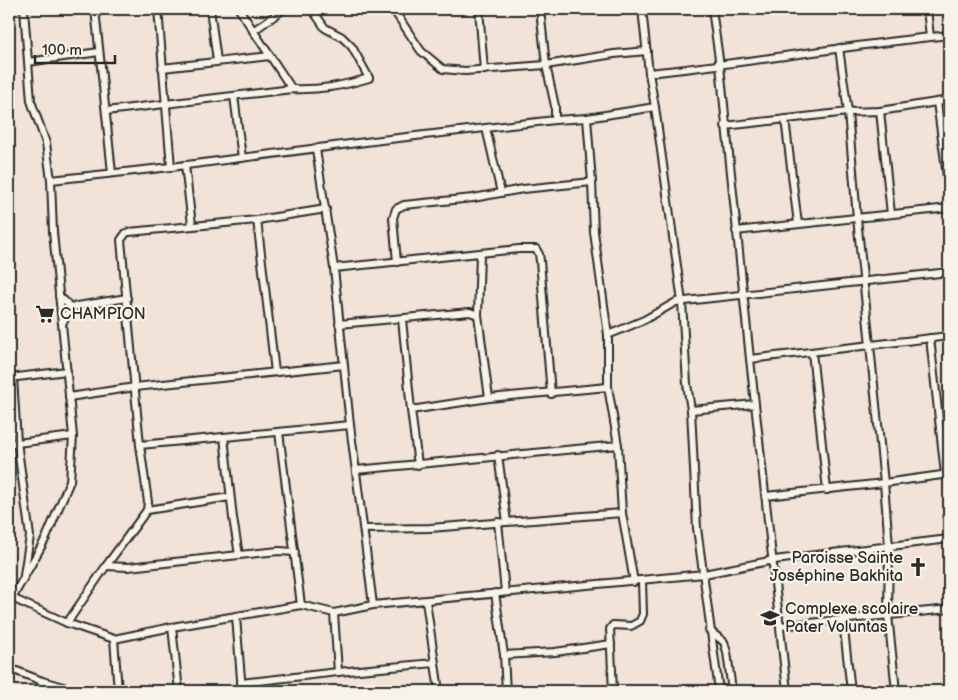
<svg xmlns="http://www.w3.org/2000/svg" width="958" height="700" font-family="'Balsamiq Sans',sans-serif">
<rect width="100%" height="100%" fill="#f1e3d7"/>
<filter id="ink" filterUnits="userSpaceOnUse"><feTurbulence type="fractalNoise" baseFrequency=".02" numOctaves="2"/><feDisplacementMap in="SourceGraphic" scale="10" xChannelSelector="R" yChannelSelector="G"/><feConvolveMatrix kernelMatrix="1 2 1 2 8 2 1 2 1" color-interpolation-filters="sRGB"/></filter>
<g filter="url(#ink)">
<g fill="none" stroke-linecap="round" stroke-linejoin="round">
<g stroke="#2b2b2b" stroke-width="10">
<g id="minor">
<path d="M95 9 112 173"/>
<path d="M158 9 171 167"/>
<path d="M210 9 217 61"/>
<path d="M239 9 292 89"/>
<path d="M393 9 421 51 443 69 465 71 546 65 614 54 647 51"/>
<path d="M479 9 484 70"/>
<path d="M540 9 546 65 555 106V120"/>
<path d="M642 9 649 73 655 107 682 302 687 384 691 410 697 528 719 691"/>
<path d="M712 9 720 66 750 359 787 691"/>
<path d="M927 9 930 37"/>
<path d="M253 31 284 9"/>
<path d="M839 48 848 112 857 218 884 483 889 546 888 615 896 691"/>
<path d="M28 62 99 52"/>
<path d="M162 68 270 56"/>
<path d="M649 73C750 63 849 45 949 35"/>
<path d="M234 96 242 158"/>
<path d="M937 102 949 191"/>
<path d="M106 111 292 89C321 90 342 86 369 78L352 47 342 37 325 28 312 9"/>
<path d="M880 111 891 214"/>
<path d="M587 118 592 182 594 232 608 335V387L618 445 622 513 634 582"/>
<path d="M785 119 798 224"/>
<path d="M725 126 848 112 880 111 949 100"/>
<path d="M486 128 501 193"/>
<path d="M316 149 334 268 350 425 373 605"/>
<path d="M185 165 192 225"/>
<path d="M51 180 171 167 381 140 555 120 587 118 655 107"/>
<path d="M257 220 275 372"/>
<path d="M736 231 949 208"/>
<path d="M480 254 478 315 489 398"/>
<path d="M397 262 393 218 396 209 404 205 473 198 523 189 592 182"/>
<path d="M334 268 519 249H536L539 254 540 261 551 394"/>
<path d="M59 296 71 307 127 298"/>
<path d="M402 319 411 410 418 465"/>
<path d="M63 322 71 307"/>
<path d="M339 324 470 312 478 315"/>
<path d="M608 335 644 320 676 302 949 272"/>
<path d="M930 338 945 474"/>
<path d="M812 352 827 490"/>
<path d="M750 359 949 336"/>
<path d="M13 377 17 442 30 536 24 575"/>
<path d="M9 378 67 371"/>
<path d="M69 397 135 387 344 365"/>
<path d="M411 410 489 398 608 387"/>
<path d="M691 410 755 404"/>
<path d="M279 432 301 605"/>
<path d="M224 437 233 518 239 555 279 551 295 552"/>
<path d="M9 444 73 436"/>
<path d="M140 445 350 425"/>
<path d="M498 455 507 522"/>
<path d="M356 470 618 445"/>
<path d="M766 496 884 483 949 474"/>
<path d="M147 510 230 497"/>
<path d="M498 522 505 592"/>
<path d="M364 529 430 528 622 513"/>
<path d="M106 566 128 567 239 555"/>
<path d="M495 593 504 655 506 691"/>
<path d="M12 598 67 623 114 639 172 627 301 605 334 613 373 605 704 574 774 560 949 539"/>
<path d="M426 601 439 691"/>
<path d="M9 604 46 538 70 481 73 436 53 232 51 180 46 143 31 101 24 9"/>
<path d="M334 613 338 672"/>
<path d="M236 617 242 691"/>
<path d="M843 621 851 691"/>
<path d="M67 623 106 566 147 510 148 502 140 445 121 240 126 233 129 232 257 220 326 209"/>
<path d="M780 626 949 609"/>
<path d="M172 627 179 691"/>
<path d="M709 630 724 642 727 652 732 691"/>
<path d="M114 639 118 691"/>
<path d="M504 655 555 652 611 644"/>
<path d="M9 668 42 681 43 691"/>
<path d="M42 681 77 691"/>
<path d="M241 683 338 672 434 663"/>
<path d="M613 691 610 629 613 625 631 626 640 621 643 614 642 581"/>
</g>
</g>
<use href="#minor" stroke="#f7f3e8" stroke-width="6"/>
</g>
</g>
<defs>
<g id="supermarket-bare" transform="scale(1.5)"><path d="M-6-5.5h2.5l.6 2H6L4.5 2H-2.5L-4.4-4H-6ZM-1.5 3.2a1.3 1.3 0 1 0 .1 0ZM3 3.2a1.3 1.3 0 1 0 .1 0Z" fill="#2b2b2b" stroke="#f7f3e8" stroke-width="2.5" paint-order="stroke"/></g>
<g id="church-bare" transform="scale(1.5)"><path d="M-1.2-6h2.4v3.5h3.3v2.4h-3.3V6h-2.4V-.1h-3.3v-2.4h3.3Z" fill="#2b2b2b" stroke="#f7f3e8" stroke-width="2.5" paint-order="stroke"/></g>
<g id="school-bare" transform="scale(1.5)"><path d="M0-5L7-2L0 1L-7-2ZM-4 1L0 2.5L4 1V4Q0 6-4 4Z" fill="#2b2b2b" stroke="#f7f3e8" stroke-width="2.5" paint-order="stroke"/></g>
</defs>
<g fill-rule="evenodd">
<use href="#supermarket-bare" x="45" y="314"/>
<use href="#church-bare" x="918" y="567"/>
<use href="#school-bare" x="770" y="618"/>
</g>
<g text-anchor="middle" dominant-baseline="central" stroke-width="4.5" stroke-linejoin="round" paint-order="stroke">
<g font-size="16" fill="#2b2b2b" stroke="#f7f3e8" text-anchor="start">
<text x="60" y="314">CHAMPION</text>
<text x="903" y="558" text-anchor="end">Paroisse Sainte<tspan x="903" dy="18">Joséphine Bakhita</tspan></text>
<text x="785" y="609">Complexe scolaire<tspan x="785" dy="18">Pater Voluntas</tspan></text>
</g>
</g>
<rect width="958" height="700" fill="none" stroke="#f7f3e8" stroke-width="30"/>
<rect x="15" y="15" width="928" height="670" fill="none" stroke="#2b2b2b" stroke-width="2" filter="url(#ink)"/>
<path d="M35 55v8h80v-8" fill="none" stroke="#2b2b2b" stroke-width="2.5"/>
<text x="42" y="55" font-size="15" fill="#2b2b2b" stroke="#f7f3e8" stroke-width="4" paint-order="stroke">100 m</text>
</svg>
